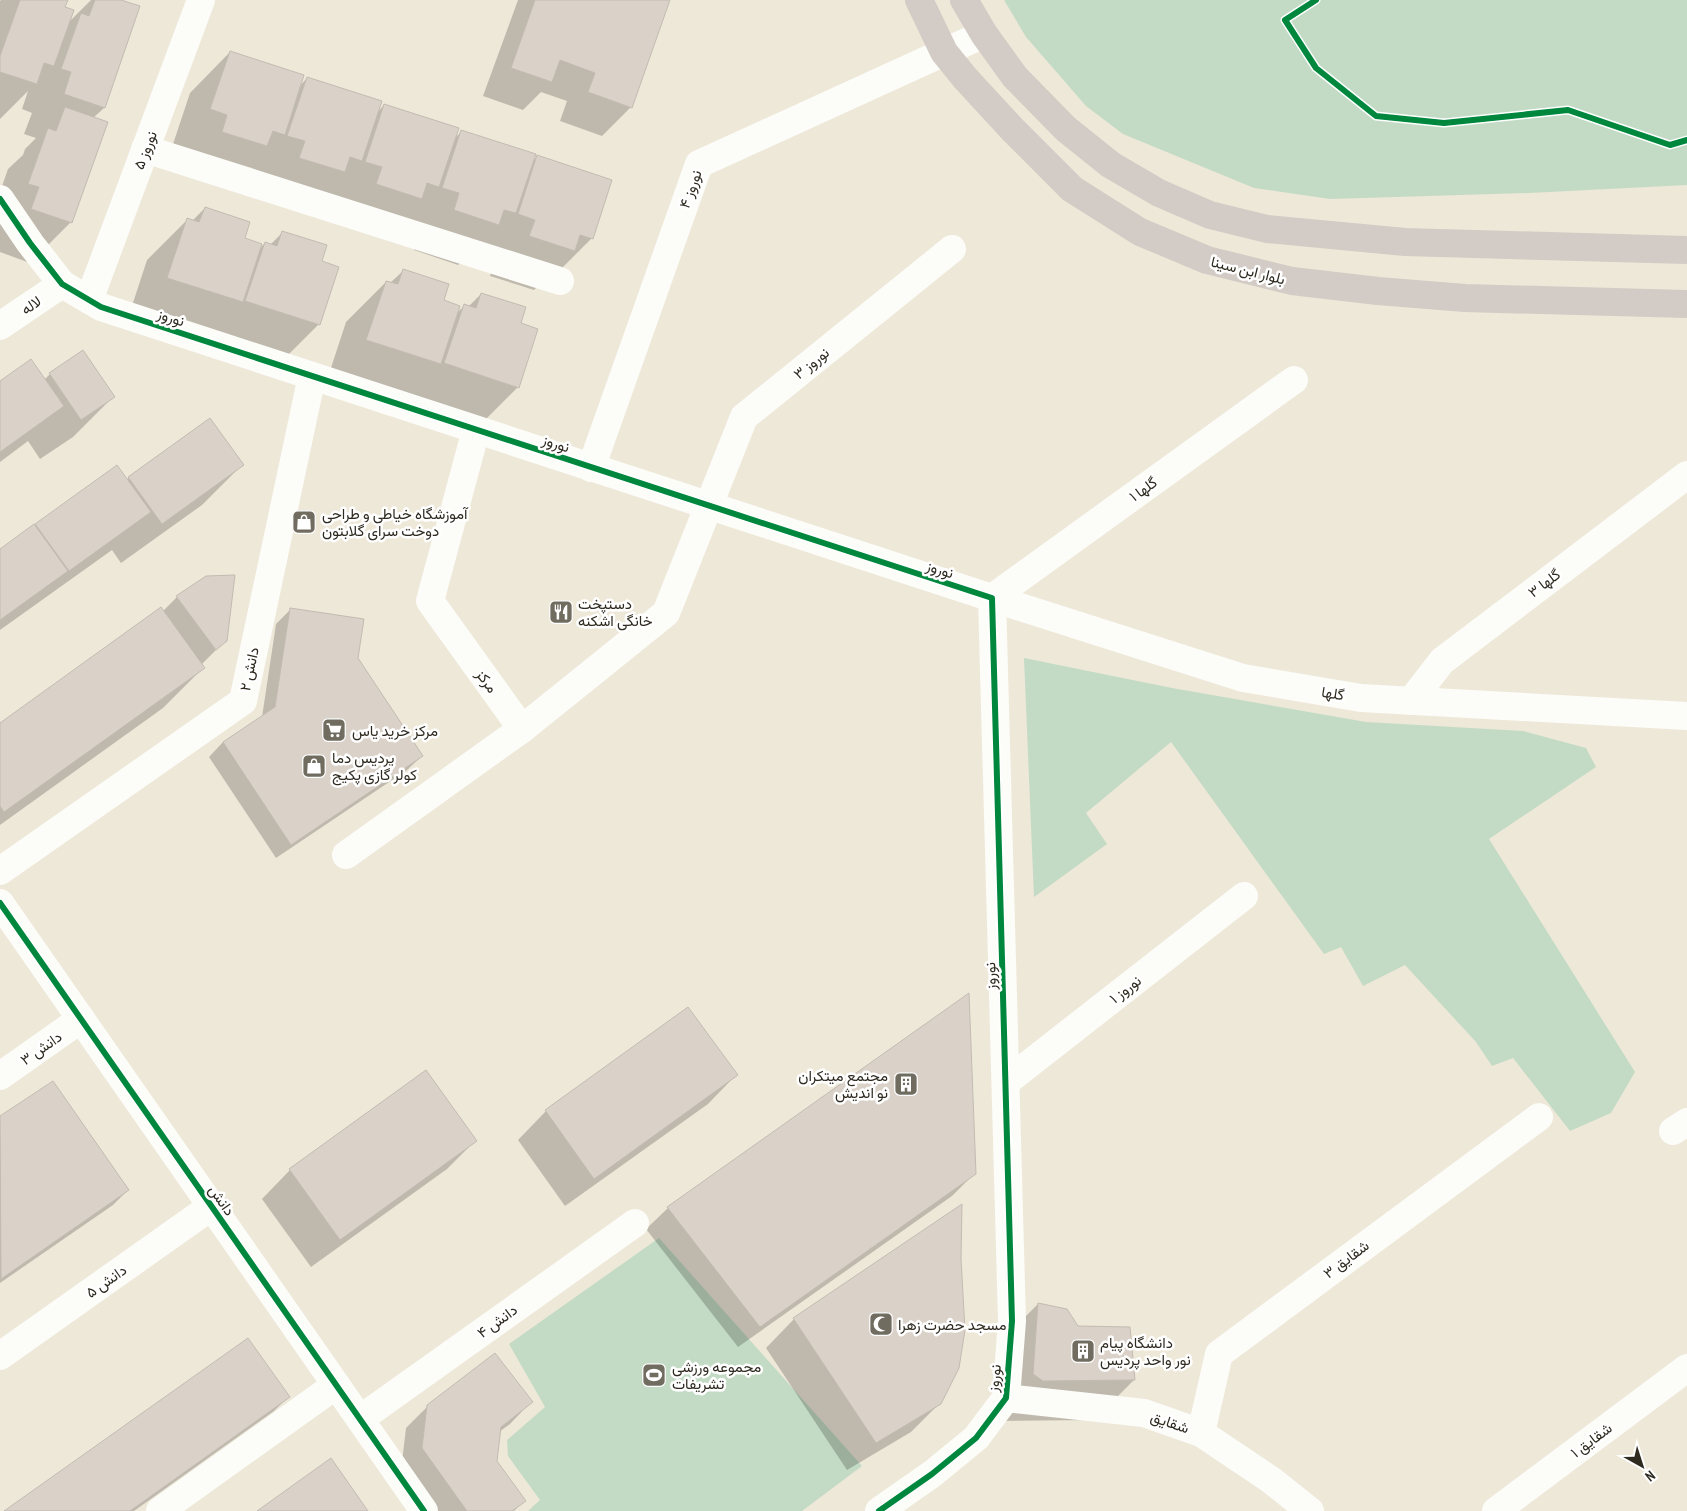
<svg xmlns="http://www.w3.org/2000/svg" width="1687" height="1511" font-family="'PT Sans Narrow',Vazirmatn,sans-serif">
<rect width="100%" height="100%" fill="#eee8d8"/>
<g fill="#c3dbc5">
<path d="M1004 0H1687V185L1529 193 1330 199 1254 188 1123 134 1086 106 1026 37Z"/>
<path d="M1024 658 1172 688 1366 722 1523 731 1586 748 1596 767 1489 839 1635 1072 1611 1113 1570 1131 1513 1058 1492 1066 1476 1042 1405 965 1363 986 1341 947 1324 954 1171 742 1086 813 1107 844 1034 897Z"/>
<path d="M659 1238 862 1466 802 1511H528L540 1500 508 1456 507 1440 545 1407 509 1344Z"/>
</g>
<g fill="#0003">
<path d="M1 0H67L64 8 68 23 91 0H117L139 7 104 108 93 118 71 222 30 263 0 252V192L8 169 23 155 25 149 36 138 24 134 32 113 22 109 28 91 0 119V1Z"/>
<path d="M518 0H669L631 107 602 136 560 121 567 101 541 92 523 110 483 96Z"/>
<path d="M230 52 300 86 307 78 377 113 384 105 454 139 462 131 532 162 538 157 611 181 591 239 551 279 547 277 534 290 490 276 496 260 471 252 458 265 414 250 420 234 326 202 329 193 321 200 248 176 251 167 244 174 171 150 190 93Z"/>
<path d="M205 208 258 250 265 243 270 245 283 232 319 324 278 365 128 318 147 260 187 220 192 221Z"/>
<path d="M404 270 457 313 464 306 468 307 481 294 519 324 518 387 478 427 327 380 346 322 386 282 390 283Z"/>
<path d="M50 374 113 397 73 437 40 459 28 441 0 462V382L44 380Z"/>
<path d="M242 465 202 505 121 563 112 550 0 630V551L117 467 126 480 129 478Z"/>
<path d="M177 597 225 641 201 665 203 668 163 708 0 825V724L163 611Z"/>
<path d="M291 609 357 658 422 756 407 770 276 858 209 757 223 742 262 717 276 624Z"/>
<path d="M736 1075 708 1104 565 1206 518 1140 546 1111Z"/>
<path d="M53 1082 128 1190 113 1205 0 1283V1118Z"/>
<path d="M475 1141 447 1169 311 1267 262 1199 290 1170Z"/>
<path d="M974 1174 952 1196 738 1347 646 1229 668 1208Z"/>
<path d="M1038 1304 1077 1328 1134 1380 1094 1420 1002 1421 998 1344Z"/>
<path d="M794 1319 940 1403 911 1432 847 1470 766 1348Z"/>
<path d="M288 1397 274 1411 134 1511H7Z"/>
<path d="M531 1402 510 1424 499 1432 496 1461 524 1501 514 1511H430L401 1470 406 1428 428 1406Z"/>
</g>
<g fill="#dad2c9" stroke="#c3bbb2">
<path d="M20 0H68L65 7 74 10 54 66 44 63 37 84 0 72V56Z"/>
<path d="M95 0H121L140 6 105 108 64 94 71 72 61 69 81 13 89 16Z"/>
<path d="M535 0H670L632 108 588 92 595 73 560 60 552 82 511 68Z"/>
<path d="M230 51 304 75 285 135 273 131 267 146 222 132 227 115 210 109Z"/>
<path d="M307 77 382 101 362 161 350 157 345 172 299 158 305 141 287 136Z"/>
<path d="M384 104 459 128 439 187 427 183 422 199 376 184 382 167 365 162Z"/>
<path d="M65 107 108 122 72 223 31 209 39 187 28 184 48 128 56 131Z"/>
<path d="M461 130 536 154 516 213 504 210 499 225 454 210 459 193 442 188Z"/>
<path d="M537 155 612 180 593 239 580 235 575 251 529 236 535 220 518 214Z"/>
<path d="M205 207 250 222 245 238 262 244 243 302 167 278 187 218 199 222Z"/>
<path d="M282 231 327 245 322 261 339 267 320 325 245 301 265 242 277 246Z"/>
<path d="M403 269 449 284 444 300 460 306 441 364 366 340 386 281 398 284Z"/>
<path d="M481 293 526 307 521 323 538 329 519 388 444 363 464 304 476 308Z"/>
<path d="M83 350 115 397 81 420 49 373Z"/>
<path d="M31 359 64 406 0 452V381Z"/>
<path d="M210 418 244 465 162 524 128 477Z"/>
<path d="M117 465 151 512 69 571 35 524Z"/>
<path d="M34 524 68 571 0 620V549Z"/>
<path d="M235 575 227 641 216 650 176 596 206 576Z"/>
<path d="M161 607 205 668 4 812 0 806V723Z"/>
<path d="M290 608 364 619 358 658 423 756 291 845 223 742 275 707Z"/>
<path d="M969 993 976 1174 760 1327 667 1207Z"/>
<path d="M688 1007 738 1075 594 1179 545 1110Z"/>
<path d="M426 1070 477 1141 340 1240 289 1169Z"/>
<path d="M53 1081 129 1190 1 1279 0 1116Z"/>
<path d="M962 1204 961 1259 965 1330 959 1368 941 1404 876 1443 793 1318Z"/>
<path d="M1038 1303 1067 1309 1078 1326 1130 1327 1135 1380 1043 1381 1033 1374Z"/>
<path d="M248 1338 290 1397 130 1511H4Z"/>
<path d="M495 1353 533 1402 501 1427 497 1461 526 1501 512 1511H467L422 1448 427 1405Z"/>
<path d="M331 1458 368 1511H257Z"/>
</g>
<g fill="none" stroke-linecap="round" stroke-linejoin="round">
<g stroke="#fcfcf9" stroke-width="28">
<path d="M145 149 560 281"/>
<path d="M0 199 30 243 62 284 101 307 992 598 1012 1321 1006 1398 976 1438 932 1474 879 1511"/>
<path d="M89 300 201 0"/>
<path d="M0 326 62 284"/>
<path d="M591 468 699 164 984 34"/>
<path d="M992 598 1243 678 1361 698 1687 716"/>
<path d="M992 598 1294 380"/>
<path d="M1411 701 1442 661 1687 475"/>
<path d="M522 729 666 613 744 417 952 249"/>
<path d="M346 855 522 729 430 601 476 430"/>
<path d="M0 871 243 701 312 376"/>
<path d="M0 903 424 1511"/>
<path d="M0 1076 81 1019"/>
<path d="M1006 1082 1244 896"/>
<path d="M1673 1131 1687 1122"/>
<path d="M0 1356 212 1206"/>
<path d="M1006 1398 1144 1413 1201 1433 1271 1480 1310 1511"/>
<path d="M360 1419 635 1223"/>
<path d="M1201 1433 1219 1354 1539 1117"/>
<path d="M160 1511 336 1385"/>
<path d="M1496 1511 1687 1368"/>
</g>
<g stroke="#d3cbc5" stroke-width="28">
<path d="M919 0 944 52 965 78 1013 130 1072 189 1140 232 1207 260 1292 281 1378 291 1465 298 1687 304"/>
<path d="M964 0 984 34 1015 77 1066 129 1111 165 1159 193 1210 215 1267 229 1405 242 1687 250"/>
</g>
<g stroke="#fff" stroke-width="9">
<g id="cycleway">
<path d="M1316 0 1285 20 1316 68 1376 116 1444 123 1568 110 1670 145 1687 140"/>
<path d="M0 199 30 243 62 284 101 307 992 598 1012 1321 1006 1398 976 1438 932 1474 879 1511"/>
<path d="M0 903 424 1511"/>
</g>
</g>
<use href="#cycleway" stroke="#00873e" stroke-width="6"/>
</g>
<defs>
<g id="shop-square" transform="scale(1.25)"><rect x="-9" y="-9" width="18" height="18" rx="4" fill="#716c60" stroke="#fff"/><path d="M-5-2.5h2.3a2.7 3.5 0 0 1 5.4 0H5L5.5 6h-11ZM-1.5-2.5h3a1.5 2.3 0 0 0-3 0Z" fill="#fff"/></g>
<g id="restaurant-square" transform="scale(1.25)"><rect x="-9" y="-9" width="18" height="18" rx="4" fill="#716c60" stroke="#fff"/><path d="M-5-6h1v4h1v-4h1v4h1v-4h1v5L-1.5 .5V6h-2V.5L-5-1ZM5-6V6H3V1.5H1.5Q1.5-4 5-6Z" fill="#fff"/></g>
<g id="supermarket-square" transform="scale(1.25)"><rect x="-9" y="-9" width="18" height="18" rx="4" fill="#716c60" stroke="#fff"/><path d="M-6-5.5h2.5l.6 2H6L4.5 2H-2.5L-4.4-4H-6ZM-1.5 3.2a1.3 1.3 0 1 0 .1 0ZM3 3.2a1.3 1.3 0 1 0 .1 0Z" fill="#fff"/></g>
<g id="building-square" transform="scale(1.25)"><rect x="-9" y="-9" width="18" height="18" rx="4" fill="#716c60" stroke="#fff"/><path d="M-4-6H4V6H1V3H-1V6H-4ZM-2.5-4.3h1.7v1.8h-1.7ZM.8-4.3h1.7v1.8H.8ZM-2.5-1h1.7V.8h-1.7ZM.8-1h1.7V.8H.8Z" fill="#fff"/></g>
<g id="mosque-square" transform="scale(1.25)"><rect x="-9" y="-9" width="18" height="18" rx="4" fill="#716c60" stroke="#fff"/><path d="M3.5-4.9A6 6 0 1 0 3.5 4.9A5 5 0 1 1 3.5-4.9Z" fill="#fff"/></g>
<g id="stadium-square" transform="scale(1.25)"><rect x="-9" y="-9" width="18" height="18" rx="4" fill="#716c60" stroke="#fff"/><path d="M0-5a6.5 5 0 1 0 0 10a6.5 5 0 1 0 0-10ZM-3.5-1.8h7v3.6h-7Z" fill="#fff"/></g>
</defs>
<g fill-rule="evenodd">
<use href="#shop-square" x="304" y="522"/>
<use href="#restaurant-square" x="561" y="612"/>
<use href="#supermarket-square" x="334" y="730"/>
<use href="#shop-square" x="314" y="766"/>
<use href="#building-square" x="906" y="1084"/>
<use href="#mosque-square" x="881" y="1324"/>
<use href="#building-square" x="1083" y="1351"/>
<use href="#stadium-square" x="654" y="1375"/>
</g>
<g text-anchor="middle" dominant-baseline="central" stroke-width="5" stroke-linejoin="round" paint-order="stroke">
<g font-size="15" fill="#2e2a20" stroke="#fff">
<text transform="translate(145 150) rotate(-69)">نوروز ۵</text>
<text transform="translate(690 189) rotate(-70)">نوروز ۴</text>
<text transform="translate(1248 270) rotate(14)">بلوار ابن سینا</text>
<text transform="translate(31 305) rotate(-34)">لاله</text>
<text transform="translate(171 317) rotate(18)">نوروز</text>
<text transform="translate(811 363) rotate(-39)">نوروز ۳</text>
<text transform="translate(556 443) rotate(18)">نوروز</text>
<text transform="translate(1143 489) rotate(-36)">گلها ۱</text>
<text transform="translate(940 569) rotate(18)">نوروز</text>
<text transform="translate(1544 583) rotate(-37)">گلها ۳</text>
<text transform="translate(249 669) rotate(-78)">دانش ۲</text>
<text transform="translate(487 681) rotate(54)">مرکز</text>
<text transform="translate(1333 693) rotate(9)">گلها</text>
<text transform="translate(990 976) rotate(-92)">نوروز</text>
<text transform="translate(1125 989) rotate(-38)">نوروز ۱</text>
<text transform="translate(41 1048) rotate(-35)">دانش ۳</text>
<text transform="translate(222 1200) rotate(55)">دانش</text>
<text transform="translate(1346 1259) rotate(-37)">شقایق ۳</text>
<text transform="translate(106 1281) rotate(-35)">دانش ۵</text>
<text transform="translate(497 1321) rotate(-36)">دانش ۴</text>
<text transform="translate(994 1378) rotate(-83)">نوروز</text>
<text transform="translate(1170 1422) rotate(19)">شقایق</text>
<text transform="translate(1591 1440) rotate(-37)">شقایق ۱</text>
</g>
<g font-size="15" fill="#2e2a20" stroke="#fff" text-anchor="start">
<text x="322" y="513">آموزشگاه خیاطی و طراحی<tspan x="322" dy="17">دوخت سرای گلابتون</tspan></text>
<text x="578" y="603">دستپخت<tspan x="578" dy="17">خانگی اشکنه</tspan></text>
<text x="352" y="730">مرکز خرید یاس</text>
<text x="332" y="757">پردیس دما<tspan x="332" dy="17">کولر گازی پکیج</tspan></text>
<text x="888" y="1075" text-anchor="end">مجتمع میتکران<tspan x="888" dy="17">نو اندیش</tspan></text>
<text x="898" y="1324">مسجد حضرت زهرا</text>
<text x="1100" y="1342">دانشگاه پیام<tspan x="1100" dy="17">نور واحد پردیس</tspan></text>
<text x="672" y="1366">مجموعه ورزشی<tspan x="672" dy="17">تشریفات</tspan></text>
</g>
</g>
<g transform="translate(1642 1466) rotate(141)" stroke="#ffffff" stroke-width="4" paint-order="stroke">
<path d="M0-4L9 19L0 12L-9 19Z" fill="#2e2a20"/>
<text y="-8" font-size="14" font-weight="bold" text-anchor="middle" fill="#2e2a20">N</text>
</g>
</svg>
